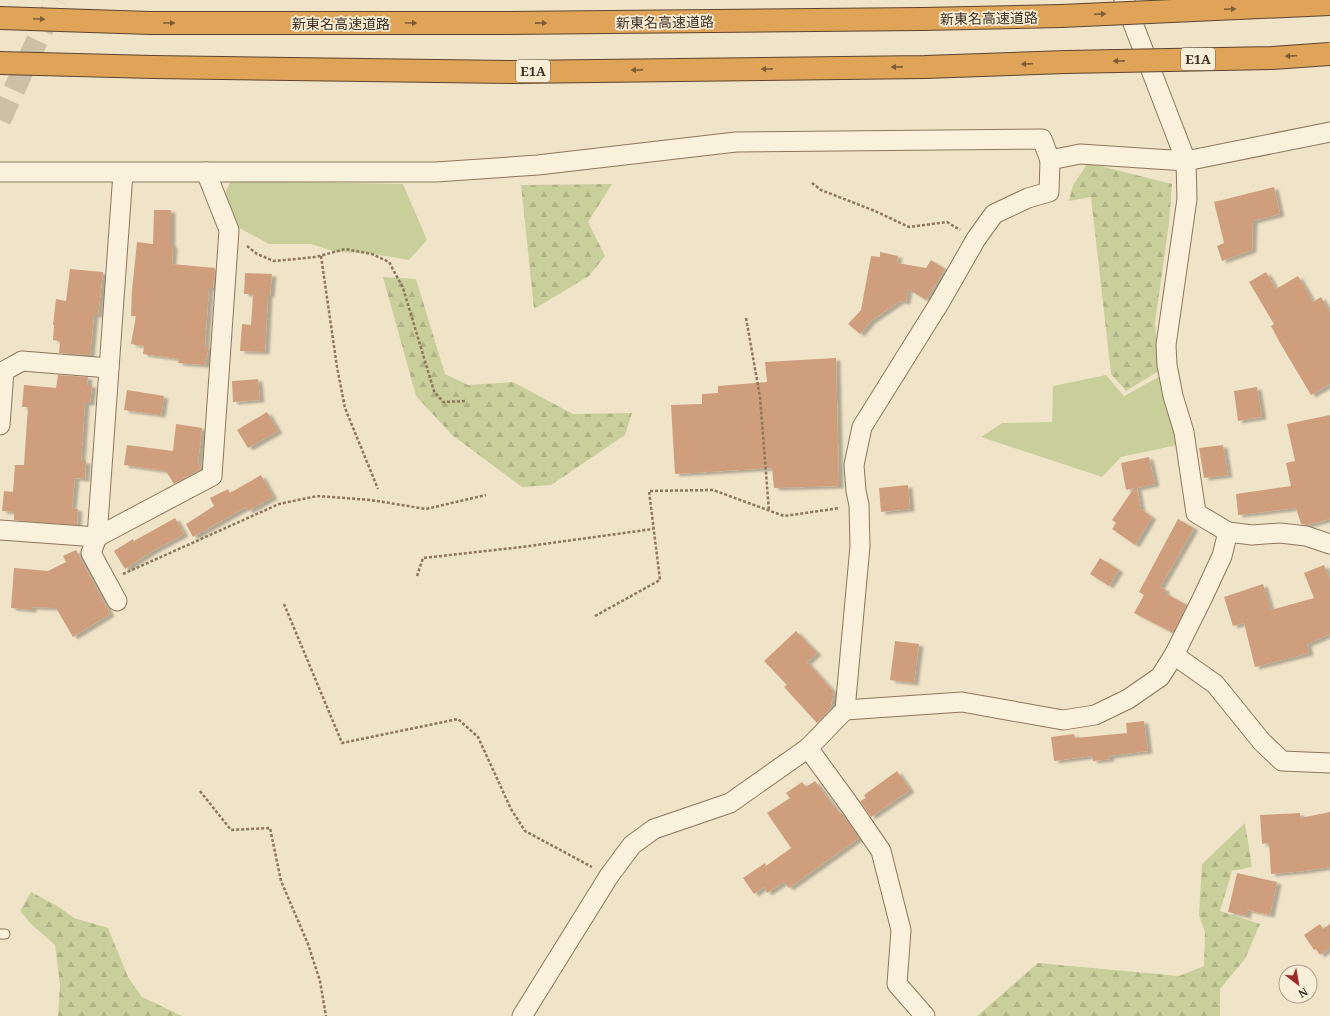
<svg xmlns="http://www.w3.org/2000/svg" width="1330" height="1016" font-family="'Noto Serif','Noto Sans JP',serif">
<defs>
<pattern id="forest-firs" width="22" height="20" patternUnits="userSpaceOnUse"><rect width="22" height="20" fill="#c9cf9b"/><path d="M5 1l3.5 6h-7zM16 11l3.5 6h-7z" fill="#aeb285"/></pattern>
<filter id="shadow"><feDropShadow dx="4.5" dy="2.5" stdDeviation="1" flood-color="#0004"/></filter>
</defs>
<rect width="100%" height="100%" fill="#f0e4c8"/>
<g fill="#c9cf9b">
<path d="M231 181 403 184 427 240 409 260 368 253 336 252 311 244H269L234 225 223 197Z"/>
<path d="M1164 374 1186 443 1121 457 1102 477 981 437 1002 423 1052 422 1053 386 1106 375 1124 396Z"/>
</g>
<g fill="url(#forest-firs)">
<path d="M1088 163 1172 184 1169 223 1155 323 1159 371 1126 391 1111 374 1091 197 1069 201 1073 185Z"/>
<path d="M612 184 588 222 605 256 589 276 534 309 521 185Z"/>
<path d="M383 277 416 279 445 374 468 385 513 382 573 414 632 413 625 435 551 485 522 487 452 435 416 396Z"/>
<path d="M1245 823 1252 867 1232 871 1220 911 1260 924 1245 959 1220 989V1016H977L1038 963 1179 976 1204 966 1205 932 1199 915 1202 864Z"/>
<path d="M31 892 59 907 74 918 108 928 128 977 142 997 182 1016H58L60 985 55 945 31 924 20 911Z"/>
</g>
<g fill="#cf9f7d" filter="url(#shadow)">
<path d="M1274 187 1280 214 1253 221 1252 250 1222 261 1217 246 1224 243 1214 202Z"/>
<path d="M154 210H171V245H173L172 264 215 268 213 288H209L205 346H209L205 365 178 363 179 359 143 354 144 346 131 344 136 316H131L132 290 137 242 153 244Z"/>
<path d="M880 252 898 256 897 263 926 268 931 260 945 269 926 300 908 289 906 302 900 301 871 321 860 334 848 324 861 310 871 256 880 257Z"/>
<path d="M70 269 103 272 98 315H94L90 355 59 353 60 341 53 340 54 325H53L56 299 66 301Z"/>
<path d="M1266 272 1276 289 1298 276 1313 302 1321 297 1330 312V384L1311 395 1280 343 1271 326 1274 324 1249 282Z"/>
<path d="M245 273 272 274 270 295H268L265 352 240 351 242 324 251 325 253 294H244Z"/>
<path d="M836 358 839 486 774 488 772 468 675 474 671 405 702 404V394L718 393V386L767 382 765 362Z"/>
<path d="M58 375 88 377 87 385H92L90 403H85L81 461H86L85 479 75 478 72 508 78 509 77 525 14 520V512L2 511 4 491 13 492 15 465H24L28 407H22L24 385 56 388Z"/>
<path d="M258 379 260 400 233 402 232 381Z"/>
<path d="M1257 387 1262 417 1238 421 1234 391Z"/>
<path d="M127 390 164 396 161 415 124 410Z"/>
<path d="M267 412 278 431 248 448 237 430Z"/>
<path d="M1330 415V519L1307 525 1301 524 1296 508 1238 515 1236 494 1291 486 1286 463 1295 461 1287 424Z"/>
<path d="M176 424 202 428 198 462 201 469 174 484 166 471 124 465 127 445 173 451Z"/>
<path d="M1223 445 1228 475 1204 478 1199 448Z"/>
<path d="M1149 457 1155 484 1137 488 1141 509 1152 517 1135 545 1112 529 1116 523 1112 520 1134 488 1126 490 1121 463Z"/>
<path d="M261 475 273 497 248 511 246 507 193 537 186 524 214 506 210 498 228 489 230 493Z"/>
<path d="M908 485 910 509 881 512 879 488Z"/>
<path d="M175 518 184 534 151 552 125 569 114 551 133 539 134 541Z"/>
<path d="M1178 519 1194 528 1160 587 1165 589V593L1187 605 1173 633 1134 613 1144 595 1139 592Z"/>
<path d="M76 550 110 614 73 637 56 608 32 607V610L11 608 14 568 48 571 66 562 63 556Z"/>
<path d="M1100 558 1119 570 1109 586 1090 574Z"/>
<path d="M1324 565 1330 580V636L1328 635 1307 644 1309 653 1255 667 1244 623 1233 626 1224 597 1263 584 1271 610 1314 598 1304 573Z"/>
<path d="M796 631 817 653 807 662 834 692 830 709 817 723 784 687 787 685 764 661Z"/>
<path d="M895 641 919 644 914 683 890 680Z"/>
<path d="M1144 721 1148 751 1109 756 1110 759 1093 761 1092 756 1054 761 1051 737 1074 734 1075 738 1127 733 1126 723Z"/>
<path d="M897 771 910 790 871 817 860 801 866 798 864 795Z"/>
<path d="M815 781 840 814 842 813 859 838 789 888 784 882 767 893 764 887 754 894 743 878 765 863 766 866 791 848 767 813 790 798 786 793 802 782 806 787Z"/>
<path d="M1330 812V867L1304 871 1271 874 1269 843 1262 844 1260 815 1300 813V818Z"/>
<path d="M1237 873 1277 882 1270 915 1247 910V916L1228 912Z"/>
<path d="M1320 924 1323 929 1330 924V948L1320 955 1316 949 1314 950 1304 935Z"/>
</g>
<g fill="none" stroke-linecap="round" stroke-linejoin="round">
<path stroke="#ccc0a6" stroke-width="22" stroke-dasharray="22 11" stroke-linecap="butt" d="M0 120 56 0"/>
<g stroke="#8d765c" stroke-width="11">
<path id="service" d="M0 934H5"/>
</g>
<g stroke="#8d765c" stroke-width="21">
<g id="minor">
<path d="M1124 0 1186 161 1187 199 1166 345 1167 365 1173 396 1184 432 1196 513 1228 532"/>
<path d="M0 172H436L538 165 736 142 1042 139 1050 160"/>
<path d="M0 425 4 371 22 361 109 368"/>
<path d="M0 530 97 537 212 476 229 230 206 172"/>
<path d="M117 601 91 553 97 537 123 173"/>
<path d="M1174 655 1215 684 1262 742 1282 761 1330 763"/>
<path d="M845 710 962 702 1063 720 1095 715 1128 699 1160 677 1174 655 1202 599 1222 556 1228 532 1252 535 1280 533 1306 536 1330 544"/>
<path d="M808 748 851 807 881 851 901 930 897 984 925 1016"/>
<path d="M522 1016 609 876 632 845 654 829 730 803 808 748 845 710 860 546 859 505 856 491 854 465 862 427 940 302 976 239 994 214 1028 198 1049 192 1050 160 1080 154 1186 161 1330 132"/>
</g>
</g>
<g stroke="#5b4430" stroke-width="24">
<g id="motorway">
<path d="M0 18 150 23H507L922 19 1061 16"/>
<path d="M0 63 153 67 512 72 925 67 1066 62"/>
</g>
</g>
<g stroke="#8d765c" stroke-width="2.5" stroke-dasharray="3 2" stroke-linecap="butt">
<path d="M812 183 821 190 875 211 909 227 947 222 960 230"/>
<path d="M247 246 257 254 274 261 316 257 345 249 372 254 389 262 403 288 434 391 443 402 466 401"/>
<path d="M321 256 337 367 345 408 378 489"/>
<path d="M746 318 760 397 769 511"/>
<path d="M123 574 279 504 317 496 371 500 426 509 486 495"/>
<path d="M417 576 423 558 522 547 653 529"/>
<path d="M284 604 342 743 458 719 478 737 511 809 525 831 592 867"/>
<path d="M595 616 660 580 649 491 713 490 784 516 840 508"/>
<path d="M200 791 231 830 270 828 281 881 308 944 320 981 326 1016"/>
</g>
<use href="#service" stroke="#faf1dc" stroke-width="9"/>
<use href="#minor" stroke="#faf1dc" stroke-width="19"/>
<use href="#motorway" stroke="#e0a458" stroke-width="22"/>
<g stroke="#5b4430" stroke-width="24" stroke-linecap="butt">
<g id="motorway-bridge">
<path d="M1061 16 1330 4"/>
<path d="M1066 62 1272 58 1330 54"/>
</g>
</g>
<use href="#motorway-bridge" stroke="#e0a458" stroke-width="22"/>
</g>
<defs><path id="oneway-solid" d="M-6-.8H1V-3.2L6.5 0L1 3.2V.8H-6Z"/></defs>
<g fill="#7e5d36">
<use href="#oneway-solid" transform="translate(1230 9) rotate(-2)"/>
<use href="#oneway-solid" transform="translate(1100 14) rotate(-2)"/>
<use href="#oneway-solid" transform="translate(39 19) rotate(2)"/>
<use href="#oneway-solid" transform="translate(169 23)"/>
<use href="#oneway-solid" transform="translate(411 23)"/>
<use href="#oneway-solid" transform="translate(541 23) rotate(-1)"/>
<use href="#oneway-solid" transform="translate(1291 56) rotate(177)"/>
<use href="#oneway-solid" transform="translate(1119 61) rotate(179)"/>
<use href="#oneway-solid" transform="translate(1027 64) rotate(178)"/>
<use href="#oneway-solid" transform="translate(897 67) rotate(179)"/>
<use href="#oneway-solid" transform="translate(767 69) rotate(179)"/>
<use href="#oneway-solid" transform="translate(637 70) rotate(179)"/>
</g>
<g text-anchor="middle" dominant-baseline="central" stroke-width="3.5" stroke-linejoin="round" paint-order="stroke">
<g fill="#f7eed8" stroke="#756857" stroke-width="1">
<rect x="1181" y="48" width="34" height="22" rx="3"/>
<rect x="516" y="60" width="34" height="22" rx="3"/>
</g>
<g font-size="13" font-weight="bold" fill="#3d2e20">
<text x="1198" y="59">E1A</text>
<text x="533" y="71">E1A</text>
</g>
<g font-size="14" fill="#3d2e20" stroke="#f7eed8">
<text transform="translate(989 18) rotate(-1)">新東名高速道路</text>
<text transform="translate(665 22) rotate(-1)">新東名高速道路</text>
<text x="341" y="23">新東名高速道路</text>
</g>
</g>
<g transform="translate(1298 984) rotate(149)"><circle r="19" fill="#f7eed8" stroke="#ada18e"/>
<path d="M0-3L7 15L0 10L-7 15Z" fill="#9e2a2b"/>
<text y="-6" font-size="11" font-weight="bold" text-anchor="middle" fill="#3d2e20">N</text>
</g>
</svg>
